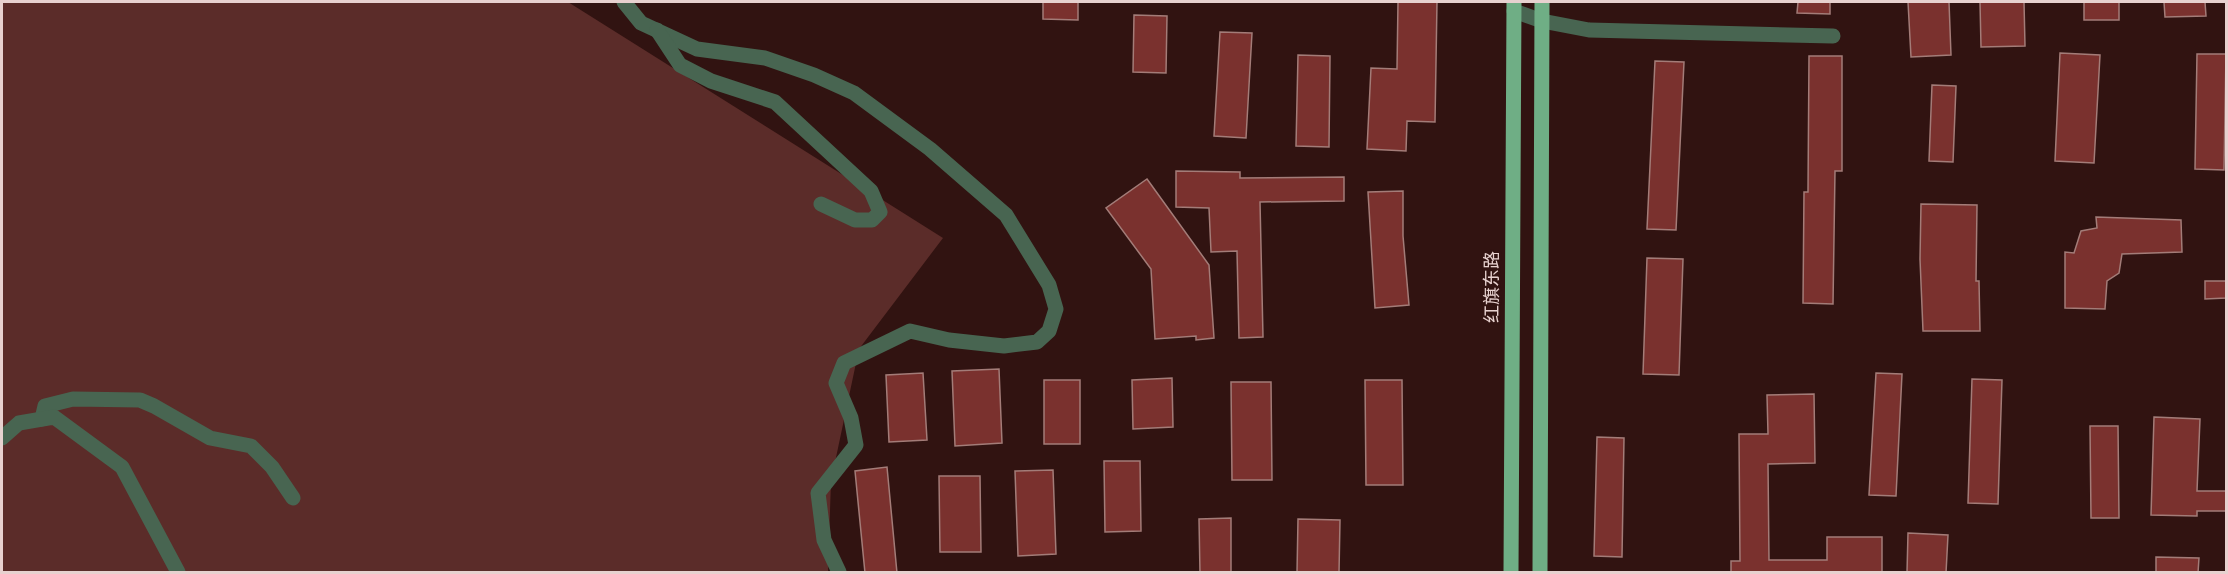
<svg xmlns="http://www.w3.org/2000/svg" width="2228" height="574" font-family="Overpass,'Noto Sans SC',sans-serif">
<rect width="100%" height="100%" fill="#311311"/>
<path fill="#5b2c29" d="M2 2H568L943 238 859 349 831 481 828 572H2Z"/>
<g fill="#7a312e" stroke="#a37c78" stroke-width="1.5">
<path d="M1043 2H1078V20L1043 19Z"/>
<path d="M1398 2H1437L1435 122 1407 121 1406 151 1367 149 1371 68 1397 69Z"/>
<path d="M1798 2H1830V14L1797 13Z"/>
<path d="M1908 2H1949L1951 55 1911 57Z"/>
<path d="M1980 2H2024L2025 46 1981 47Z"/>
<rect x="2084" y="2" width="35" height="18"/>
<path d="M2164 2H2205L2206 16 2165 17Z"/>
<path d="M1134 15 1167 16 1166 73 1133 72Z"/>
<path d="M1220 32 1252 33 1246 138 1214 136Z"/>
<path d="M2060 53 2100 55 2094 163 2055 161Z"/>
<path d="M2197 54H2226L2224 170 2195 169Z"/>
<path d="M1298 55 1330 56 1329 147 1296 146Z"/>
<path d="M1809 56H1842V171H1835L1833 304 1803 303 1804 192H1808Z"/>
<path d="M1655 61 1684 62 1676 230 1647 229Z"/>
<path d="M1932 85 1956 86 1953 162 1929 161Z"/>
<path d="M1176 171 1240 172V178L1344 177V201L1260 202 1263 337 1239 338 1237 251 1211 252 1209 208 1176 207Z"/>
<path d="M1147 179 1209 265 1214 338 1196 340V336L1155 339 1151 269 1106 208Z"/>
<path d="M1403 191V236L1409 305 1375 308 1368 192Z"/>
<path d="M1921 204 1977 205 1976 281H1979L1980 331H1923L1920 259Z"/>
<path d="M2096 217 2181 220 2182 252 2122 254 2119 273 2107 281 2105 309 2065 308V252L2074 253 2081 231 2097 228Z"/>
<path d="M1647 258 1683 259 1679 375 1643 374Z"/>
<path d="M2205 281H2226V298L2205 299Z"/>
<path d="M999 369 1002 443 955 446 952 371Z"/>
<path d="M923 373 927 440 889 442 886 375Z"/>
<path d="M1876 373 1902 374 1896 496 1869 495Z"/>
<path d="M1172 378 1173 427 1133 429 1132 380Z"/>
<path d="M1972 379 2002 380 1998 504 1968 503Z"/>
<rect x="1044" y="380" width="36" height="64"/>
<path d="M1365 380H1402L1403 485H1366Z"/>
<path d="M1231 382H1271L1272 480H1232Z"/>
<path d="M1814 394 1815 463 1768 464 1769 560H1827V537H1882V573H1731V561H1740L1739 434H1768L1767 395Z"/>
<path d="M2154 417 2200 419 2197 491H2226V511H2197V516L2151 515Z"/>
<path d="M2090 426H2118L2119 518H2091Z"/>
<path d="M1597 437 1624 438 1622 557 1594 556Z"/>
<path d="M1104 461H1140L1141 531 1105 532Z"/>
<path d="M887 467 897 573H865L855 471Z"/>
<path d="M1053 470 1056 554 1018 556 1015 471Z"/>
<path d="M939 476H980L981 552H940Z"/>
<path d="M1231 518V573H1200L1199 519Z"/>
<path d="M1298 519 1340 520 1339 573H1297Z"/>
<path d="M1908 533 1948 535 1946 573H1907Z"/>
<path d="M2156 557 2199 558 2198 573H2156Z"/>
</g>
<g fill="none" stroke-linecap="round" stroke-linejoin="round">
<g stroke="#486551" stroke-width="15">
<path d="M624 2 641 23 697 49 765 58 814 75 854 93 930 149 1006 215 1049 285 1056 309 1049 331 1037 342 1004 346 949 340 910 331 844 363 836 383 851 418 856 445 818 493 824 540 839 572"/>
<path d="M1514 11 1542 21 1589 30 1833 36"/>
<path d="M657 30 680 65 711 81 775 102 871 191 880 212 872 220H855L821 204"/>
<path d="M42 419 45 406 73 399 140 400 154 406 210 438 251 446 272 467 293 498"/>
<path d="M2 438 19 423 54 417 122 467 178 572"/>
</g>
<g stroke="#6fae85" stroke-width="15">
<path d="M1511 572 1514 2"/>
<path d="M1540 572 1542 2"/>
</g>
</g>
<g text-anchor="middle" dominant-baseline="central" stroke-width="4.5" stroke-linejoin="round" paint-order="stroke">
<g font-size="18" fill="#e7d1cf" stroke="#311311">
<text transform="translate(1493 287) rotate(-90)">红旗东路</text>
</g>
</g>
<rect width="2228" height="574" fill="none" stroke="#e7d1cf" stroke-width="6"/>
</svg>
